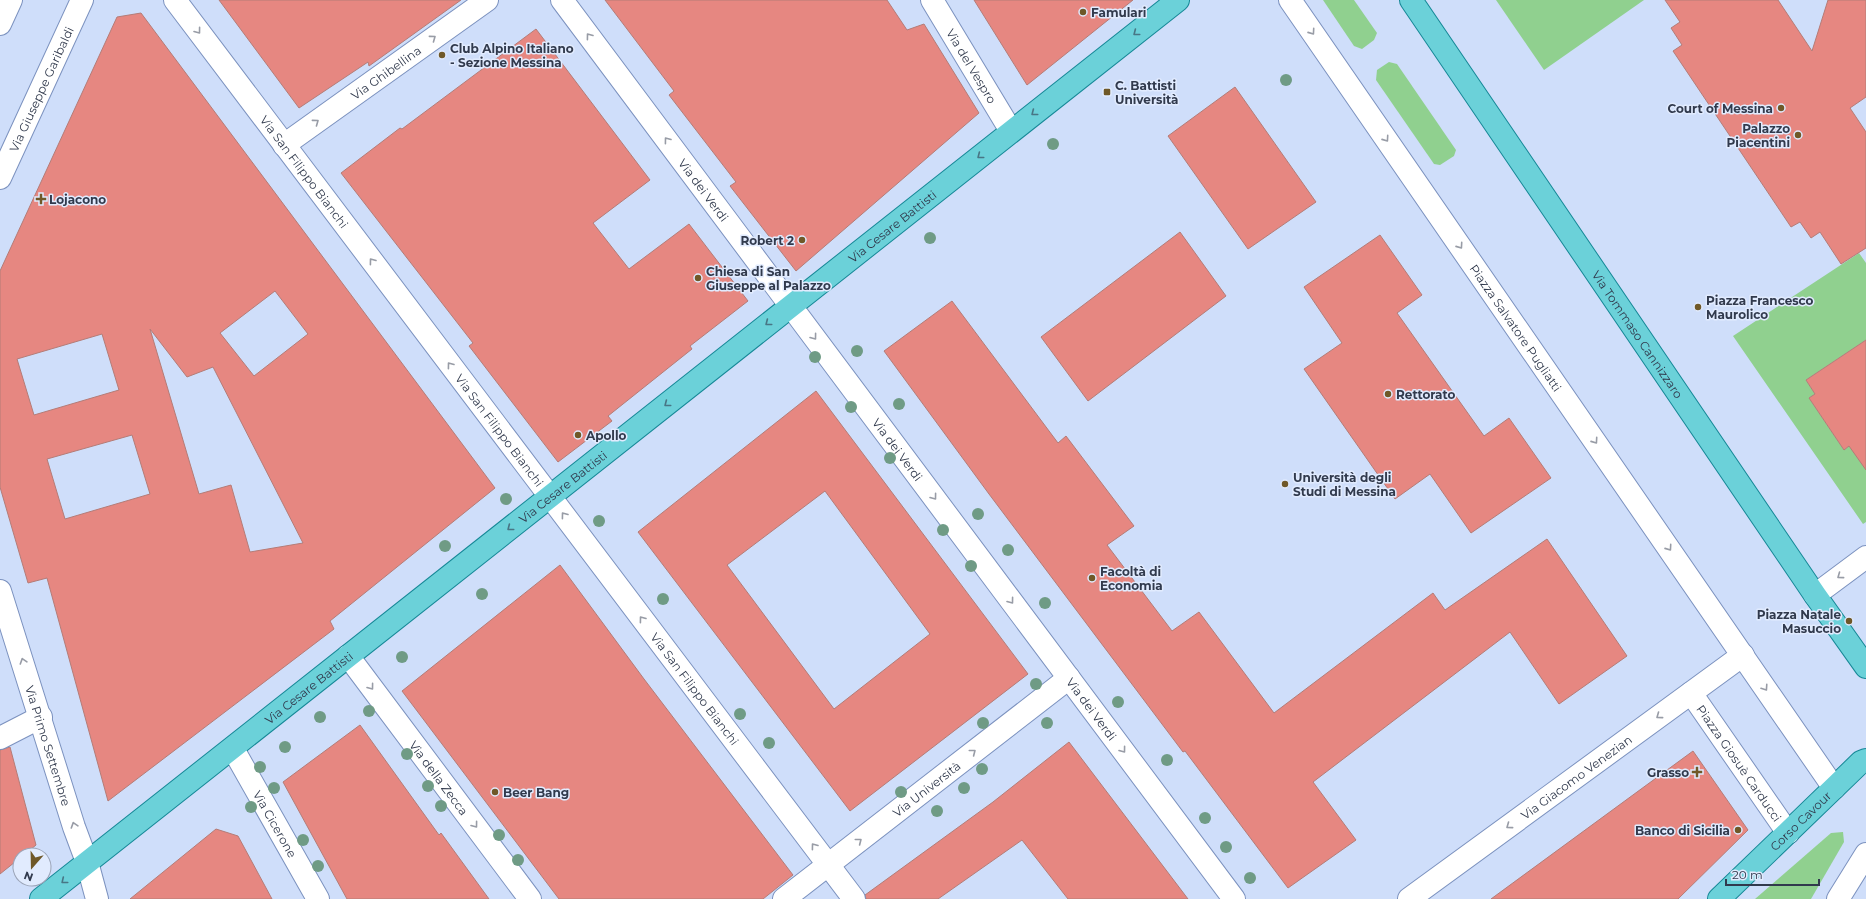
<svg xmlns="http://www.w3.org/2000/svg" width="1866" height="899" font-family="Montserrat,sans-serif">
<rect width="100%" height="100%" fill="#cfdefa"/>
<g fill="#90d08f">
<path d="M1323 0H1354L1377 33 1374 40 1362 49 1354 46Z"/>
<path d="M1496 0H1644L1544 70Z"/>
<path d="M1389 62 1397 64 1456 150 1454 156 1440 165 1434 164 1376 80 1377 70Z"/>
<path d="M1859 253 1866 263V340L1806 380 1815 394 1809 398 1844 450 1849 446 1866 457V522L1863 524 1733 336Z"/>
<path d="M1843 832 1844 842 1811 899H1755L1831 833Z"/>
</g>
<g fill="#e68781" stroke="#b47c77" fill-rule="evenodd">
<path d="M219 0H461L369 66 368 62 299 108Z"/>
<path d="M605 0H887L907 30 924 24 979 113 796 271 730 186 736 182 669 95 674 91Z"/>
<path d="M974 0H1133L1027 85Z"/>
<path d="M1665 0H1778L1812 51 1828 0H1866V97L1850 108 1866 132V248L1841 264 1820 232 1811 238 1800 222 1791 227 1673 51 1682 45 1671 28 1680 22Z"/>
<path d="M141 13 495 488 330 621 334 629 108 801 47 578 28 583 0 487V271L117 17ZM275 291 308 334 254 376 220 333ZM150 329 187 377 213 367 303 543 250 552 231 485 199 494ZM102 334 119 390 34 415 17 359ZM132 435 150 494 65 519 47 459Z"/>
<path d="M536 29 650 180 593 223 629 269 689 224 748 301 690 346 692 349 608 416 612 421 558 462 469 346 473 343 341 173 400 128 402 129Z"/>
<path d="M1235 87 1316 202 1248 249 1168 136Z"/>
<path d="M1180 232 1226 296 1088 401 1041 337Z"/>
<path d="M1380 235 1422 295 1397 313 1484 436 1509 418 1551 478 1471 533 1430 474 1395 499 1304 369 1342 343 1304 287Z"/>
<path d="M952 301 1058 443 1066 436 1134 526 1107 545 1172 631 1199 612 1274 713 1433 593 1445 610 1547 539 1627 656 1559 704 1510 632 1313 782 1356 840 1288 888 1185 751 1183 752 989 494 884 351Z"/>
<path d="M1866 340V470L1849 446 1844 450 1809 398 1815 394 1806 380Z"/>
<path d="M816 391 1028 674 850 811 638 532ZM825 491 930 634 834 709 727 565Z"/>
<path d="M560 565 644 679 793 875 763 899H559L402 691Z"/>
<path d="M360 725 439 835 441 833 489 899H347L283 782Z"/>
<path d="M1069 742 1188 899H1068L1022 840 938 899H866L865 895 993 802Z"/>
<path d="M10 747 36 845 24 855H20V858L0 874V750Z"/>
<path d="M1693 751 1748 830 1678 899H1491Z"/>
<path d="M216 829 238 836 272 899H130Z"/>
</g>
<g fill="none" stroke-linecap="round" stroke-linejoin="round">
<g stroke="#7c92bf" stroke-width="24">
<g id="minor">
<path id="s1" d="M175 0 854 899"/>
<path id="s2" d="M562 0 1234 899"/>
<path id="s3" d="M932 0 1011 131"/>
<path id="s4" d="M1290 0 1834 788"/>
<path d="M0 24 11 0"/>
<path id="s5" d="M284 145 487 0"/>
<path id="s6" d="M0 178 82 0"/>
<path id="s7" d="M0 591 74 827 87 862 97 899"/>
<path d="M1815 595 1866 557"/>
<path id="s8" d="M348 656 530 899"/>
<path id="s9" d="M1691 693 1788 833"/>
<path d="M0 738 41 717"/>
<path id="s10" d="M233 749 318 899"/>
<path id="s11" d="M784 899 1069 678"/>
<path id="s12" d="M1409 899 1743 655"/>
<path d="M1838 899 1866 854"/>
</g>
</g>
<g stroke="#168897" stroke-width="24">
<g id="major">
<path id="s13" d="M1411 0 1815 595 1866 667"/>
<path id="s14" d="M41 899 1178 0"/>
<path id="s15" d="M1719 899 1861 762 1866 760"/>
</g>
</g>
<use href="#minor" stroke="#fff" stroke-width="22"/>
<use href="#major" stroke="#6bd1d9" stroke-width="22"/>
</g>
<g fill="#6f9b85">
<circle cx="1286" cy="80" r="6"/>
<circle cx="1053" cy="144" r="6"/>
<circle cx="930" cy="238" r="6"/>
<circle cx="857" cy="351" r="6"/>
<circle cx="815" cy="357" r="6"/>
<circle cx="899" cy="404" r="6"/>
<circle cx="851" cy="407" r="6"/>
<circle cx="890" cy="458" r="6"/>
<circle cx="506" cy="499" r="6"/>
<circle cx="978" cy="514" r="6"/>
<circle cx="599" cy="521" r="6"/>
<circle cx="943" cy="530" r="6"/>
<circle cx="445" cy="546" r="6"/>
<circle cx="1008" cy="550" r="6"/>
<circle cx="971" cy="566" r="6"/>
<circle cx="482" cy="594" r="6"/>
<circle cx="663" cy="599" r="6"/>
<circle cx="1045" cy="603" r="6"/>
<circle cx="402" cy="657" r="6"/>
<circle cx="1036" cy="684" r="6"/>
<circle cx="1118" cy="702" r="6"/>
<circle cx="369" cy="711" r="6"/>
<circle cx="740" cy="714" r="6"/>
<circle cx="320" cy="717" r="6"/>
<circle cx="983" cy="723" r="6"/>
<circle cx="1047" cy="723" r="6"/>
<circle cx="769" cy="743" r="6"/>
<circle cx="285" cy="747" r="6"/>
<circle cx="407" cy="754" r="6"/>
<circle cx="1167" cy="760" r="6"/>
<circle cx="260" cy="767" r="6"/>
<circle cx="982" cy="769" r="6"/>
<circle cx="428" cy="786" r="6"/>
<circle cx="274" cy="788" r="6"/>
<circle cx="964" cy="788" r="6"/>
<circle cx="901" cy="792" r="6"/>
<circle cx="441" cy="806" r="6"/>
<circle cx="251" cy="807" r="6"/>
<circle cx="937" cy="811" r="6"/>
<circle cx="1205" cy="818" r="6"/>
<circle cx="499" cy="835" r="6"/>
<circle cx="303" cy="840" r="6"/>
<circle cx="1226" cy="847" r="6"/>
<circle cx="518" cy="860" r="6"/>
<circle cx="318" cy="866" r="6"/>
<circle cx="1250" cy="878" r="6"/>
</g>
<defs><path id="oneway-chevron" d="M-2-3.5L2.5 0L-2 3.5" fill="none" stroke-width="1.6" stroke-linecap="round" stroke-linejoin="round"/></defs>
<g stroke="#989ca6">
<use href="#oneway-chevron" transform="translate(198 31) rotate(53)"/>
<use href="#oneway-chevron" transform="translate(1312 32) rotate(55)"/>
<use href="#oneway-chevron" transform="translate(589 36) rotate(-127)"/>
<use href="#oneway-chevron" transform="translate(433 38) rotate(-36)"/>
<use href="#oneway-chevron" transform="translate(316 122) rotate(-36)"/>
<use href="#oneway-chevron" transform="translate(1386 139) rotate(55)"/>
<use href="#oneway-chevron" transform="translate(667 140) rotate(-127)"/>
<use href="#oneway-chevron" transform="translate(1460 246) rotate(55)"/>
<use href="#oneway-chevron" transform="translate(372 261) rotate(-127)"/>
<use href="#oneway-chevron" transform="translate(814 337) rotate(53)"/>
<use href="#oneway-chevron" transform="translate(450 365) rotate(-127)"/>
<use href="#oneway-chevron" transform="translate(1595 441) rotate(55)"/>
<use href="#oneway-chevron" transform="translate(934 497) rotate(53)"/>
<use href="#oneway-chevron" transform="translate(564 515) rotate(-127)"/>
<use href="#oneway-chevron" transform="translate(1669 548) rotate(55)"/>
<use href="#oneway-chevron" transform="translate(1840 576) rotate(144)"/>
<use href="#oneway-chevron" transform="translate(1011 601) rotate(53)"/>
<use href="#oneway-chevron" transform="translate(642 619) rotate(-127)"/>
<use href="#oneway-chevron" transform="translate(23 661) rotate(-108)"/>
<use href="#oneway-chevron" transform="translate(371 687) rotate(53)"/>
<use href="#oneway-chevron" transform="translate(1765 688) rotate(56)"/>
<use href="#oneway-chevron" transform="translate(1659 716) rotate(144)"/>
<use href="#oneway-chevron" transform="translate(1123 750) rotate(53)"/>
<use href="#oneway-chevron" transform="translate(973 752) rotate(-38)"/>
<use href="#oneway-chevron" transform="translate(74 825) rotate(-108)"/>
<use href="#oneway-chevron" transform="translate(475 825) rotate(53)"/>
<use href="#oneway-chevron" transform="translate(1509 826) rotate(144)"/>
<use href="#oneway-chevron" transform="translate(859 841) rotate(-38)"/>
<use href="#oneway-chevron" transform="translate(814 846) rotate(-127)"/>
</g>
<g stroke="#487685">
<use href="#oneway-chevron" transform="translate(1136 33) rotate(142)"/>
<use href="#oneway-chevron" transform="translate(1034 113) rotate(142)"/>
<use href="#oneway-chevron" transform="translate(980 156) rotate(142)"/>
<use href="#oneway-chevron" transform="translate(768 323) rotate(142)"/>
<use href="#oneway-chevron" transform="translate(667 404) rotate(142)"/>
<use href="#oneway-chevron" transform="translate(510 528) rotate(142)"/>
<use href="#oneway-chevron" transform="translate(64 881) rotate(141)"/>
</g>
<g fill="#6f5828" stroke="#e1ebfe" stroke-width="1.5">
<circle cx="1083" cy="12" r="4"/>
<circle cx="442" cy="55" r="4"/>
<rect x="1103" y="88" width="8" height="8" rx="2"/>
<circle cx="1781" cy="108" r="4"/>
<circle cx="1798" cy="135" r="4"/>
<path d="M39 193h4v4h4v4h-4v4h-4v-4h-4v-4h4z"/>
<circle cx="802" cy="240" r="4"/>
<circle cx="698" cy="278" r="4"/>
<circle cx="1698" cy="307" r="4"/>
<circle cx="1388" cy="394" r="4"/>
<circle cx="578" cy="435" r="4"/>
<circle cx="1285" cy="484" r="4"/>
<circle cx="1092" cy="578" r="4"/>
<circle cx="1849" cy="621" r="4"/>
<path d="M1695 766h4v4h4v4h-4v4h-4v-4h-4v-4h4z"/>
<circle cx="495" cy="792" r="4"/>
<circle cx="1738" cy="830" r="4"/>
</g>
<g text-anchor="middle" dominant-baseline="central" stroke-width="3" stroke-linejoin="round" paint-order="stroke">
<g font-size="12" font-weight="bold" fill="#313a4d" stroke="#e1ebfe" text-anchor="start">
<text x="1091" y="12">Famulari</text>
<text x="450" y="48">Club Alpino Italiano<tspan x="450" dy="14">- Sezione Messina</tspan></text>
<text x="1115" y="85">C. Battisti<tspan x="1115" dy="14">Università</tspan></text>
<text x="1773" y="108" text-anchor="end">Court of Messina</text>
<text x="1790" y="128" text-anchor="end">Palazzo<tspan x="1790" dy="14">Piacentini</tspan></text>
<text x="49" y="199">Lojacono</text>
<text x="794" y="240" text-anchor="end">Robert 2</text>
<text x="706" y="271">Chiesa di San<tspan x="706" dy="14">Giuseppe al Palazzo</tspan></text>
<text x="1706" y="300">Piazza Francesco<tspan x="1706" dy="14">Maurolico</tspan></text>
<text x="1396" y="394">Rettorato</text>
<text x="586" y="435">Apollo</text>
<text x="1293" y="477">Università degli<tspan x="1293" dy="14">Studi di Messina</tspan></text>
<text x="1100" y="571">Facoltà di<tspan x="1100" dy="14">Economia</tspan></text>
<text x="1841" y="614" text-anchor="end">Piazza Natale<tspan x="1841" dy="14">Masuccio</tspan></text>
<text x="1689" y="772" text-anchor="end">Grasso</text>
<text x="503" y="792">Beer Bang</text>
<text x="1730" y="830" text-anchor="end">Banco di Sicilia</text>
</g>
<g font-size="12" fill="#313a4d" stroke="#e1ebfe">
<text stroke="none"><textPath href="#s3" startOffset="77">Via del Vespro</textPath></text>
<text stroke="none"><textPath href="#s5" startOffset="125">Via Ghibellina</textPath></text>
<text stroke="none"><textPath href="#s6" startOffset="98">Via Giuseppe Garibaldi</textPath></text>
<text stroke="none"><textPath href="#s1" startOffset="215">Via San Filippo Bianchi</textPath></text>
<text stroke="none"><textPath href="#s2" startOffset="237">Via dei Verdi</textPath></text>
<text stroke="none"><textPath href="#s14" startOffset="1085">Via Cesare Battisti</textPath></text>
<text stroke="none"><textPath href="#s4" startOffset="398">Piazza Salvatore Pugliatti</textPath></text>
<text stroke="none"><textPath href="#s13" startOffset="404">Via Tommaso Cannizzaro</textPath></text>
<text stroke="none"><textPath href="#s1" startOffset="539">Via San Filippo Bianchi</textPath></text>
<text stroke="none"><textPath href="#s2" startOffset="561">Via dei Verdi</textPath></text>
<text stroke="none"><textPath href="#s14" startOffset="665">Via Cesare Battisti</textPath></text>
<text stroke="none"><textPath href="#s14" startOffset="341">Via Cesare Battisti</textPath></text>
<text stroke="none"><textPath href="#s1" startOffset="863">Via San Filippo Bianchi</textPath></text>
<text stroke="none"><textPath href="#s2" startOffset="885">Via dei Verdi</textPath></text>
<text stroke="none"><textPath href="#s7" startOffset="162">Via Primo Settembre</textPath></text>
<text stroke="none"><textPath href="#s9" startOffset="85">Piazza Giosuè Carducci</textPath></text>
<text stroke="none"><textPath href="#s12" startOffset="207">Via Giacomo Venezian</textPath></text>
<text stroke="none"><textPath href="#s8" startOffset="152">Via della Zecca</textPath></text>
<text stroke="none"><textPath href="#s11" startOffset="180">Via Università</textPath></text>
<text stroke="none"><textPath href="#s15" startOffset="113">Corso Cavour</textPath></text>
<text stroke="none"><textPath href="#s10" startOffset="86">Via Cicerone</textPath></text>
</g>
</g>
<g transform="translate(32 867) rotate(200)"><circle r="19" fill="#e1ebfe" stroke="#9ba4b7"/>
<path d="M0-3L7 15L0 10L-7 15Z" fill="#6f5828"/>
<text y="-6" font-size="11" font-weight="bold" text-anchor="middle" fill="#313a4d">N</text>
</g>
<path d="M1726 879v6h93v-6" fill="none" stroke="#313a4d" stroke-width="2"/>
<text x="1732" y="879" font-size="12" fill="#313a4d" stroke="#e1ebfe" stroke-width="3" paint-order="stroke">20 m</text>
</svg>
